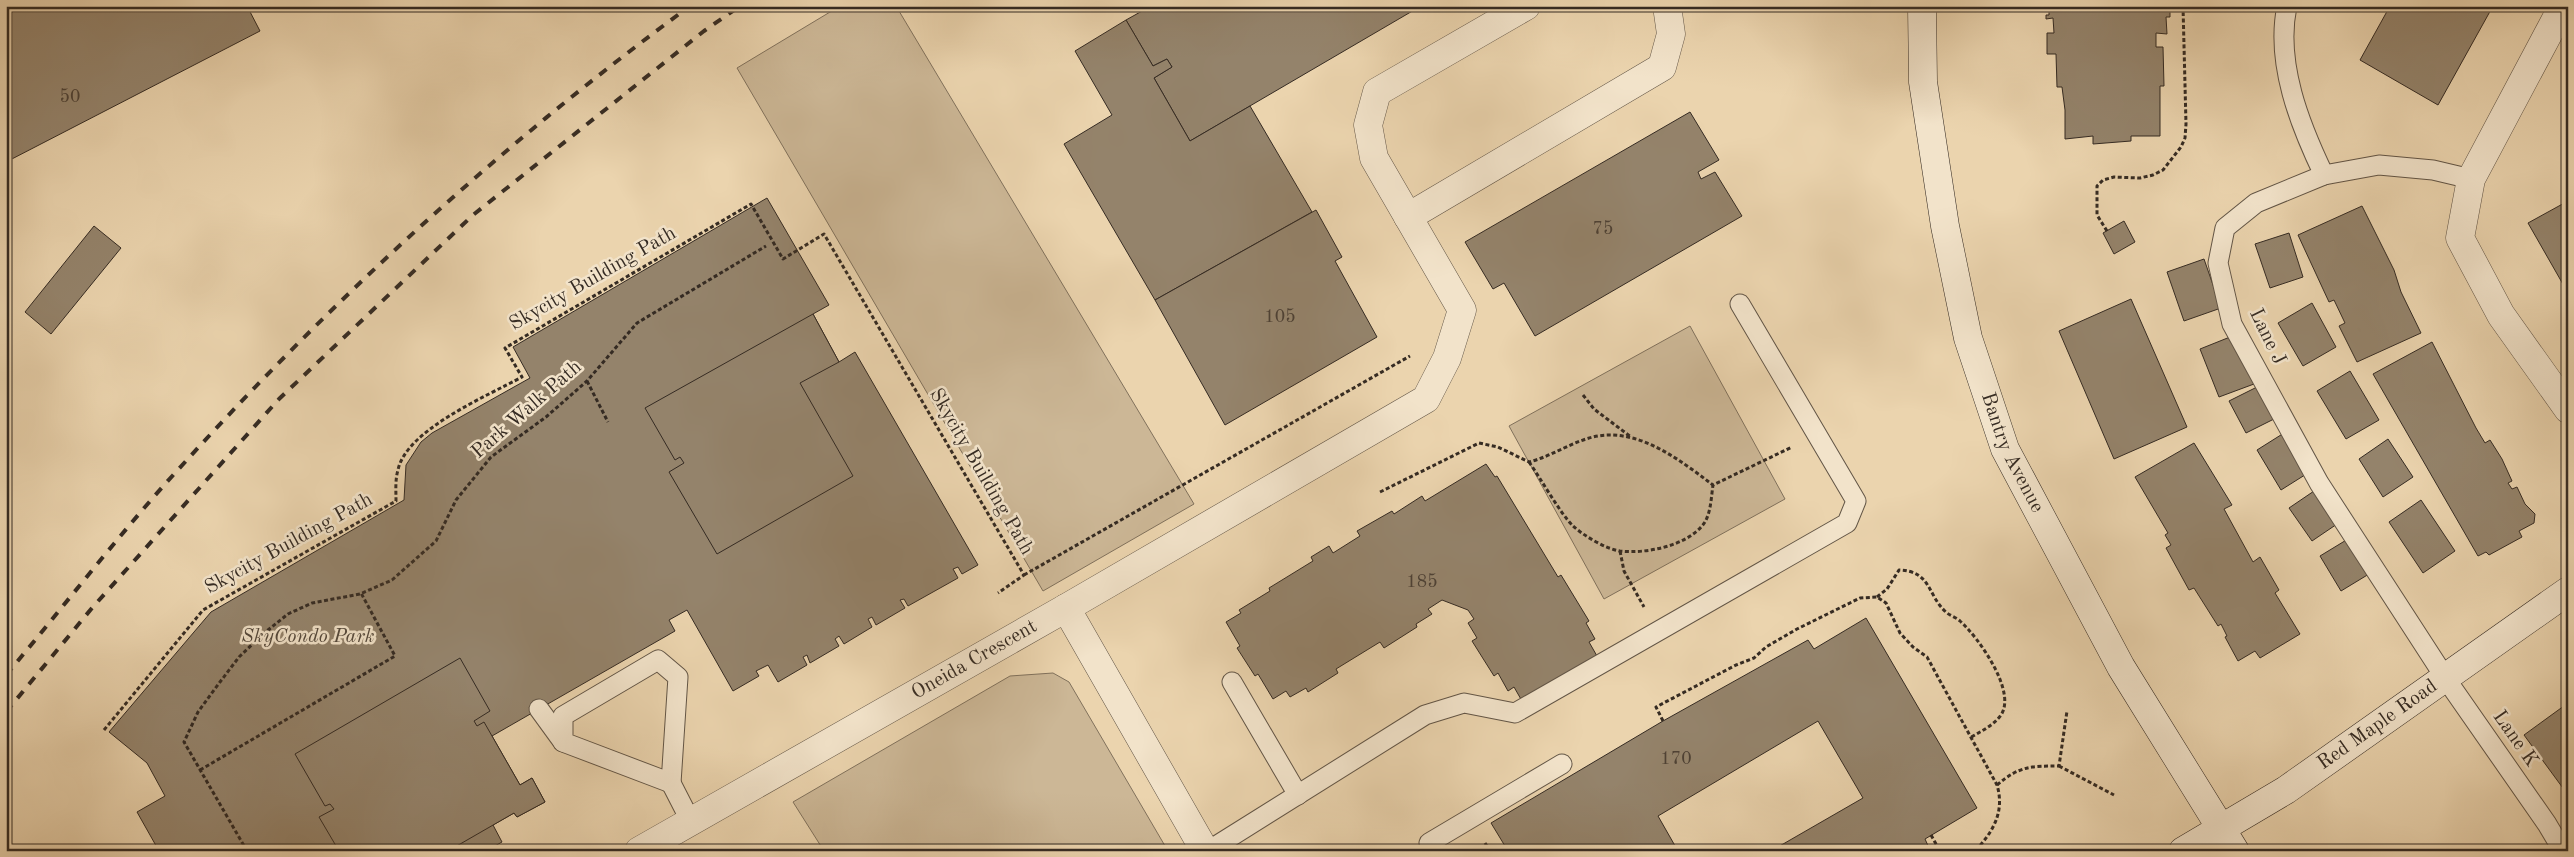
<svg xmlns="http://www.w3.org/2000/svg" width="2574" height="857" font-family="'Old Standard TT',serif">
<rect width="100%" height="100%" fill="#ebd4ae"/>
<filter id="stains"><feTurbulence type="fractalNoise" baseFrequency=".004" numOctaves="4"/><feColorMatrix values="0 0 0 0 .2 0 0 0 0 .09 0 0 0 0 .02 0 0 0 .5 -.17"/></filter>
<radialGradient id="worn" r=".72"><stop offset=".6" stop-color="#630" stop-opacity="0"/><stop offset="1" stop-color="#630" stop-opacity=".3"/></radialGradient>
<g fill="#ccb796" stroke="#80715c">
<path d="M840 6H896L1194 504 1043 591 737 68Z"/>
<path d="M1690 326 1785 499 1604 599 1509 426Z"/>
<path d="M1053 673 1069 682 1168 851H824L793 802 1010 676Z"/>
</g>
<g fill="#94836b" stroke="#352b23">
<path d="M6 6H247L260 31 6 162Z"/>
<path d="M1151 6H1421L1190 141 1154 78 1172 67 1167 59 1153 66 1126 20Z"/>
<path d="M2049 6H2170V17H2166L2167 34 2156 33V47H2163L2164 86H2160V136H2131V141L2093 144V136L2065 139V110L2062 87H2057L2056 54H2047V33H2054L2053 18 2046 19V15H2049Z"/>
<path d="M2390 6H2493L2438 105 2360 60Z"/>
<path d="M1126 20 1153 66 1167 59 1172 67 1154 78 1190 141 1250 106 1312 212 1155 300 1064 144 1112 115 1075 51Z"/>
<path d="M1690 112 1719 160 1698 172 1701 179 1715 172 1742 216 1535 336 1504 283 1493 289 1465 242Z"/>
<path d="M767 198 829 305 813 314 839 362 855 352 978 565 962 574 958 567 953 569 958 578 908 606 904 599 900 600 905 608 876 625 872 617 868 619 872 627 844 644 839 636 835 639 839 646 810 663 807 655 803 657 807 665 778 682 768 665 756 671 759 676 733 691 687 610 669 620 675 631 492 736 520 785 532 778 545 802 517 817 514 813 493 825 502 842 486 851H475L474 848 469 851H159L137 812 165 796 147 763 109 732 211 612 404 500 406 465 421 442 432 433 530 378 513 347Z"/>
<path d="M2568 201V293L2528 223Z"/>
<path d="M2362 206 2394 270 2401 292 2421 333 2357 362 2339 326 2345 323 2334 300 2329 302 2298 235Z"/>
<path d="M1316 210 1342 257 1335 261 1377 337 1225 425 1155 300Z"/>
<path d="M2124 221 2135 242 2114 254 2103 233Z"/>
<path d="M94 226 121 248 51 334 25 312Z"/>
<path d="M2289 233 2303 277 2270 288 2255 244Z"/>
<path d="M2204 259 2221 308 2184 321 2167 272Z"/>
<path d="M2131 299 2187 427 2114 459 2059 331Z"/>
<path d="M2312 303 2336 347 2303 366 2278 323Z"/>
<path d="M813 314 839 362 800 383 853 476 717 554 669 472 684 463 680 457 675 460 645 408Z"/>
<path d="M2235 335 2254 384 2219 397 2200 349Z"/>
<path d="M2432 342 2476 428 2485 443 2490 440 2502 459 2512 481 2508 483 2512 489 2517 487 2525 504 2535 514 2534 523 2519 531 2522 537 2489 555 2486 552 2478 556 2373 374Z"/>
<path d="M2350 371 2379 420 2346 439 2317 391Z"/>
<path d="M2259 386 2276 418 2246 433 2229 401Z"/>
<path d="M2284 433 2308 473 2281 490 2257 450Z"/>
<path d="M2388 439 2413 477 2383 497 2359 459Z"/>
<path d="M2194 443 2232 505 2224 509 2253 562 2260 557 2279 590 2275 593 2300 634 2260 658 2255 651 2238 661 2225 637 2227 636 2221 624 2218 626 2194 588 2189 590 2166 548 2171 545 2165 535 2168 533 2135 477Z"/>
<path d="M1486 464 1495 477 1497 476 1558 577 1561 575 1589 621 1586 623 1595 639 1589 642 1597 656 1522 701 1514 687 1508 691 1498 673 1494 676 1472 641 1477 638 1468 623 1474 619 1468 610 1442 600 1428 609 1432 614 1416 624 1417 627 1384 648 1380 642 1336 669 1338 673 1308 692 1306 688 1290 697 1286 691 1273 699 1258 674 1255 676 1237 648 1240 646 1226 622 1241 613 1239 610 1270 591 1269 588 1313 561 1311 557 1329 546 1333 553 1360 536 1357 531 1392 511 1394 514 1422 496 1425 501Z"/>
<path d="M2317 489 2340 522 2312 541 2289 508Z"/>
<path d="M2421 500 2455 551 2423 573 2389 522Z"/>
<path d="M2348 539 2369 574 2341 591 2320 556Z"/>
<path d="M1866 618 1977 808 1925 839 1930 850 1771 851 1863 798 1818 721 1658 816 1678 851H1508L1491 823 1663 721 1808 640 1814 649Z"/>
<path d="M460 658 490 711 474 721 477 726 484 722 520 785 532 778 545 802 517 817 514 813 448 851H339L319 817 334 809 330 804 325 806 295 754Z"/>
<path d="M2568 703V795L2524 735Z"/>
</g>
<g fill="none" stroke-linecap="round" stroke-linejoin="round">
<g stroke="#625546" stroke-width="21">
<g id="lane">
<path d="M2287 6C2275 63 2300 125 2324 175"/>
<path d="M2471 179 2433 170 2379 165 2324 175 2256 203 2225 228 2218 263 2232 324 2319 483 2446 679 2547 824 2563 851"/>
<path d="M658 660 678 677 671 783 563 742V716Z"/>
<path d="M1232 682 1298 795"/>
<path d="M539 709 563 742"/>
<path d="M671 783 691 822"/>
<path d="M1429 843 1562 764"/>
<path d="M1208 851 1425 715 1464 703 1515 713 1847 523 1856 501 1740 304"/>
</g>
</g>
<g stroke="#625546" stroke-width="29">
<g id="street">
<path d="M2563 6 2471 179 2460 238 2501 315 2568 409"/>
<path d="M1408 217 1662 67 1671 34 1667 6"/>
<path d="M1066 608 1205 851"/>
<path id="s1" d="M639 851 1066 608 1426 399 1447 358 1462 310 1374 158 1368 125 1377 92 1526 6"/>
</g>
</g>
<g stroke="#352b23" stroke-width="29">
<g id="secondary">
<path id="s2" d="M1922 6 1923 82 1945 226 1968 338 2005 449 2121 667 2235 851"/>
<path id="s3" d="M2183 851 2286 790 2568 591"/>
</g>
</g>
<g stroke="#352b23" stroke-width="3" stroke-dasharray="4 2.5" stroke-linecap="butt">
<path d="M2107 231 2097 215V186L2103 180 2114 177 2140 178 2153 175 2163 170 2181 147 2185 138 2186 124 2183 6"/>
<path d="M587 381 608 422"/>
<path d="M1583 395 1594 409 1631 437"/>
<path d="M1529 462C1541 479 1560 513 1573 526 1584 536 1606 549 1620 551 1646 554 1685 546 1702 526 1711 516 1711 498 1713 485"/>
<path d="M1380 492 1479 443 1498 447 1529 462C1553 456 1574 440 1598 436 1641 429 1681 461 1713 485L1792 447"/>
<path d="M1620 551 1624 571 1644 607"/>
<path d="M1024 575 1410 356"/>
<path d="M1877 597 1887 589 1899 570C1932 571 1927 596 1947 613 1951 616 1957 618 1960 621 1978 637 2017 691 2001 715 1993 726 1981 731 1970 738"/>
<path d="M1663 721 1656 707 1736 665 1754 658 1766 647 1797 629 1860 598 1877 597 1886 603 1900 633 1913 647 1927 657 1997 785C2005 812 1993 832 1975 851"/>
<path d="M104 730 203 610 396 501C396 491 395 480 398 470 406 430 487 396 522 377L505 348 751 204 783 259 824 234 1024 575 998 593"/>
<path d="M2059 766 2114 795"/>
<path d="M200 770 395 656 361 593"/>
<path d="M1997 785C2019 766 2031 766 2059 766L2067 711"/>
<path d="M1931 835 1940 851"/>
<path d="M1485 843 1490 851"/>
<path d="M247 851 184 742 198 712 220 682 239 657 263 634 288 614 312 603 360 594 392 580 436 541 456 500 491 457 546 417 587 381 637 323 766 246"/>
</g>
<use href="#lane" stroke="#f2e3ca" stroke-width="19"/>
<use href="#street" stroke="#f2e3ca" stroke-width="28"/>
<use href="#secondary" stroke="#f2e3ca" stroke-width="28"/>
<g stroke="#352b23" stroke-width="4" stroke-dasharray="9 9" stroke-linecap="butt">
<path d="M6 675C66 604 123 529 186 461 338 294 507 140 690 6"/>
<path d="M6 712 92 608 279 399 473 215 704 31 740 6"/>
</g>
</g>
<g text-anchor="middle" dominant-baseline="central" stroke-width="5" stroke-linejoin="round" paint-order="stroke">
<g font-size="18" fill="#4d4135">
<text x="70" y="97">50</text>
<text x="1603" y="229">75</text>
<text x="1280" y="317">105</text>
<text x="1422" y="582">185</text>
<text x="1676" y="759">170</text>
</g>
<g font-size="20" fill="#352b23" stroke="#f2e3ca">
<text transform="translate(593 279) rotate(-30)">Skycity Building Path</text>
<text transform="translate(2267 337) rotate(64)">Lane J</text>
<text transform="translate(527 410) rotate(-41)">Park Walk Path</text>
<text stroke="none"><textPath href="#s2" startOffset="459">Bantry Avenue</textPath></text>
<text transform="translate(981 472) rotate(60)">Skycity Building Path</text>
<text transform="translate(289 544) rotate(-29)">Skycity Building Path</text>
<text stroke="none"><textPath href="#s1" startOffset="386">Oneida Crescent</textPath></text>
<text stroke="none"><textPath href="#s3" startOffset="232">Red Maple Road</textPath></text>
<text transform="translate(2515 739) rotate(55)">Lane K</text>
</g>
<g font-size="20" font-style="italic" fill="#53473a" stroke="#f2e3ca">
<text x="308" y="637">SkyCondo Park</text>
</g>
</g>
<rect width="2574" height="857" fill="none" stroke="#ebd4ae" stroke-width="25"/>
<rect x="8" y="8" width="2559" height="842" fill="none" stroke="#352b23" stroke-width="2.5"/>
<rect x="12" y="12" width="2549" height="832" fill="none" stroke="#352b23"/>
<rect width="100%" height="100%" filter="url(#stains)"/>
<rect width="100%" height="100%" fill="url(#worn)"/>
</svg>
